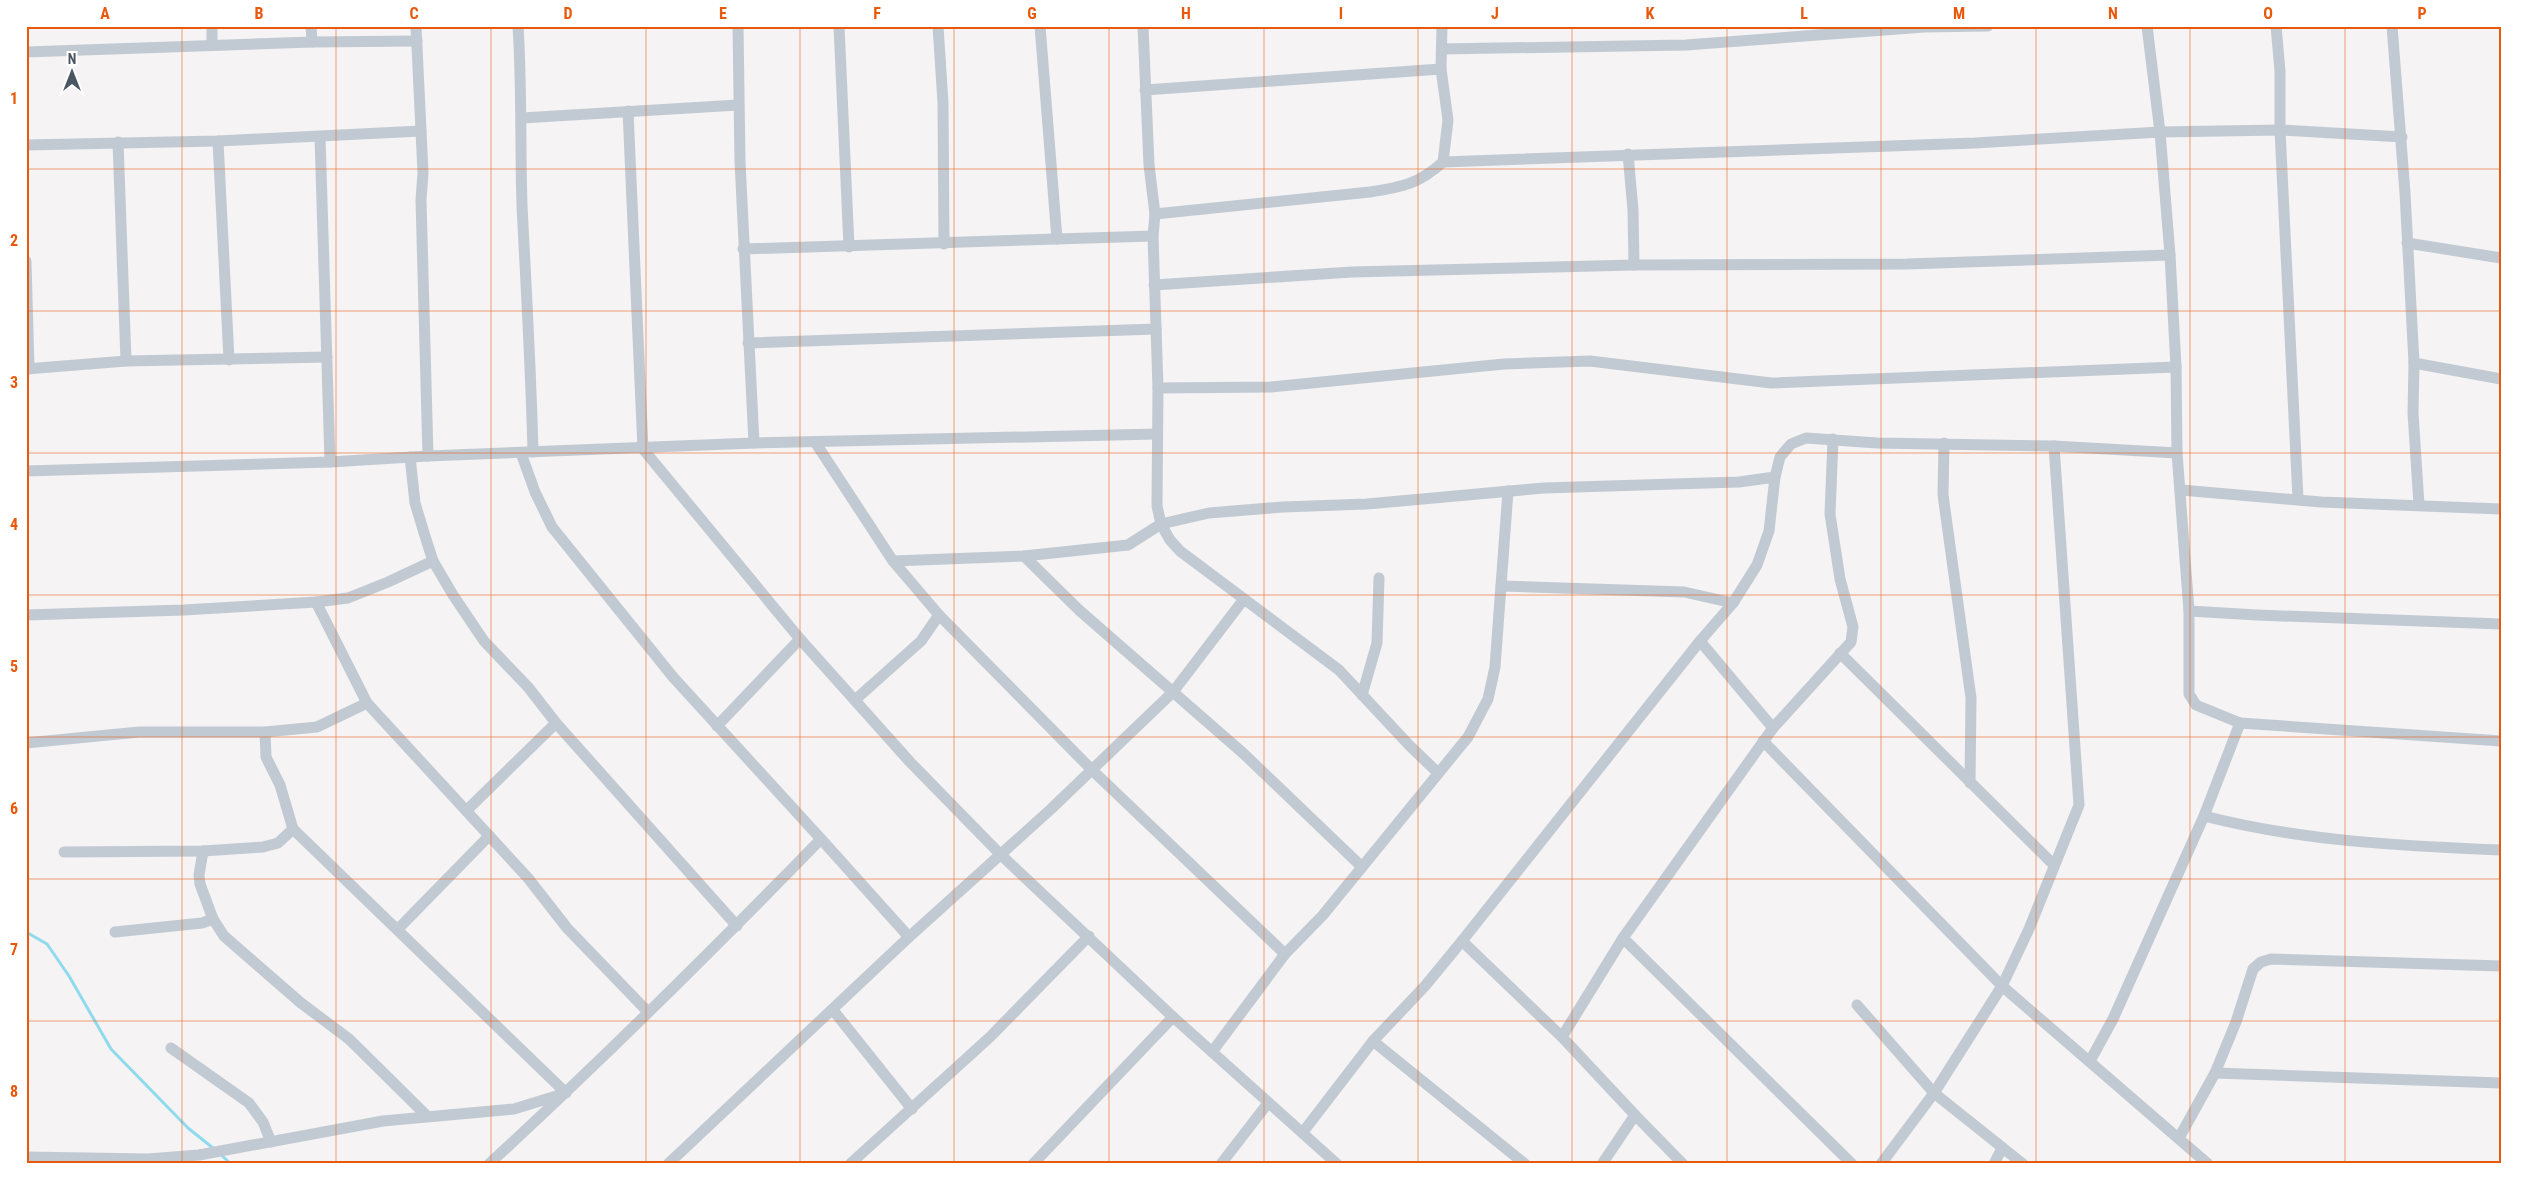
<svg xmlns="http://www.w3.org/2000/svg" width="2527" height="1190" font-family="'Roboto Condensed',sans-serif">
<rect width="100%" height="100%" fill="#f5f3f3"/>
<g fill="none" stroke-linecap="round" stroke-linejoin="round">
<g stroke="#90daee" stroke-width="3">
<path d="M26 932 47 944 69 976 111 1049 188 1128 213 1148"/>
<path d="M220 1154 231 1164"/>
</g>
<g stroke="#c1cad2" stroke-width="11">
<path d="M212 26V45"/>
<path d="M311 26 312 42"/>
<path d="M518 26C522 86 520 145 522 205 526 287 531 369 533 452"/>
<path d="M738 26 740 162 754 443"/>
<path d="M839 26 849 247"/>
<path d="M938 26 943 103 944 244"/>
<path d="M1040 26 1057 239"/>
<path d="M1143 26 1149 165 1155 214 1153 236 1158 388 1157 506 1161 524 1170 540 1180 551 1339 670 1409 745 1437 772"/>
<path d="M2147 26 2160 132 2170 255 2176 367 2177 453 2189 611V694L2196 705 2240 723 2501 741"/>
<path d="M2276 26 2280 71V130L2298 499"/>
<path d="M2392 26 2405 193 2414 363 2413 413 2419 505"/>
<path d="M1442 49 1686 45 1924 27 1988 26"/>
<path d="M26 52 312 42 417 41"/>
<path d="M1145 90 1441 69"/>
<path d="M628 111 643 449 800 639 910 762 1000 854 1173 1017 1337 1164"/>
<path d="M522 118 738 105"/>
<path d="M320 137 330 462"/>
<path d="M218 141 229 360"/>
<path d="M118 142 126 361"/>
<path d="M26 145 218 141 421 131"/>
<path d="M1628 154 1633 210 1634 265"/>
<path d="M1443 162 1975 143 2160 132 2280 130 2402 137"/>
<path d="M1155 214 1370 192C1402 187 1419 184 1443 162L1448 120 1441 69 1442 26"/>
<path d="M2407 243 2501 258"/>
<path d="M743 249 1153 236"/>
<path d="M26 261 29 369"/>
<path d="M1154 285 1352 272 1634 265 1907 264 2170 255"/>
<path d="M748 343 1156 329"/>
<path d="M2414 363 2501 379"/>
<path d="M26 369 126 361 327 357"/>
<path d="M1158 388 1271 387 1504 364 1590 361 1771 383 2176 367"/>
<path d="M815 442 893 561 1024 556 1128 545 1161 524 1209 513 1283 507 1367 504 1544 488 1739 482 1775 477"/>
<path d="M1944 443 1943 495 1971 698 1970 783"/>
<path d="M521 453 535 492 552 527 673 677 821 839"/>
<path d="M428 456 754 443 1157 434"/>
<path d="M410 457 415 503 425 536 433 561 453 595 484 641 528 687 556 723 737 926"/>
<path d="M26 471 330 462 428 456 421 200 423 173 416 26"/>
<path d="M2181 490 2321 502 2501 509"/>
<path d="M1024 556 1079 610 1244 754 1362 867"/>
<path d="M893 561 939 615 1092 770 1285 954"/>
<path d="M1501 586 1684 592 1733 603"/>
<path d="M316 602 367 703 528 878 567 928 648 1012"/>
<path d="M2189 611 2257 615 2501 624"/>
<path d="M26 615 184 610 316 602 348 598 388 582 433 561"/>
<path d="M1700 641 1773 728"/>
<path d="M1840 653 2054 865"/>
<path d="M1362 695 1377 643 1379 578"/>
<path d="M855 700 921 641 939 615"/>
<path d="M717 726 800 639"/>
<path d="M1763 741 2002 986 2208 1164"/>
<path d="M26 743 139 732H265L317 727 367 703"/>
<path d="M467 810 556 723"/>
<path d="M2204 816C2302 841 2400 846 2501 850"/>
<path d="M203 851 199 875 200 884 213 919 224 936 301 1003 349 1039 427 1116"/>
<path d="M64 852 203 851 263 847 278 843 293 829 280 785 266 757 265 732"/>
<path d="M398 929 489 836"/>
<path d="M115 932 202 923 213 919"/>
<path d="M1623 938 1852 1164"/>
<path d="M1462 941 1562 1037 1635 1115"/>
<path d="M1857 1005 1934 1093 2023 1164"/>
<path d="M833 1010 912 1109"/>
<path d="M1562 1037 1623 938 1773 728 1851 642 1853 627 1840 579 1830 514 1833 439"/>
<path d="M1373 1041 1525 1164"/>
<path d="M171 1048 249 1103 263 1122 271 1142"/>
<path d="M1212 1052 1285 954 1323 915 1468 737 1488 699 1495 667 1508 491"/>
<path d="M2090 1061 2113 1019 2204 816 2240 723"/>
<path d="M2215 1073 2501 1083"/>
<path d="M1303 1132 1373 1041 1425 986 1462 941 1700 641 1733 603 1757 565 1769 531 1775 477 1780 457 1791 444 1806 438 1877 443 2054 446 2177 453"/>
<path d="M2179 1138 2215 1073 2236 1022 2253 969 2261 962 2271 959 2501 966"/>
<path d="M26 1157 148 1159 199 1155 383 1121 514 1109 566 1093 293 829"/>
<path d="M489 1164C603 1059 713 950 821 839L909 937"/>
<path d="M668 1164 909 937 1051 809 1173 692 1244 599"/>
<path d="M850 1164 990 1037 1089 936"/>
<path d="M1033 1164 1173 1017"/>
<path d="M1221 1164 1268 1103"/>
<path d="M1602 1164 1635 1115 1683 1164"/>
<path d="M1881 1164 1934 1093 2002 986 2029 929 2079 805 2054 446"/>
<path d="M1994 1164 2002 1148"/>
</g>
</g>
<path fill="none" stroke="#e8590c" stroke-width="1" stroke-opacity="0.55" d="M182 26V1164M336 26V1164M491 26V1164M646 26V1164M800 26V1164M954 26V1164M1109 26V1164M1264 26V1164M1418 26V1164M1572 26V1164M1727 26V1164M1881 26V1164M2036 26V1164M2190 26V1164M2345 26V1164M26 169H2501M26 311H2501M26 453H2501M26 595H2501M26 737H2501M26 879H2501M26 1021H2501"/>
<rect width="2527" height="1190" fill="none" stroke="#ffffff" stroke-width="55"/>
<g transform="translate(72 72)" stroke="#ffffff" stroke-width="4" paint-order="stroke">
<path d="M0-4L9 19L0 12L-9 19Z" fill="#4a5661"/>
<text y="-8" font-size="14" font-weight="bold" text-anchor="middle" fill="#4a5661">N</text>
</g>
<rect x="28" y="28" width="2472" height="1134" fill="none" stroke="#e8590c" stroke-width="2"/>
<g font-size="16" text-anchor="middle" font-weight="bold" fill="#e8590c">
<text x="105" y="19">A</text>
<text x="259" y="19">B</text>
<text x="414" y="19">C</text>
<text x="568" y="19">D</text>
<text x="723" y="19">E</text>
<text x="877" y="19">F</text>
<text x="1032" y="19">G</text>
<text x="1186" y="19">H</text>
<text x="1341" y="19">I</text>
<text x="1495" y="19">J</text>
<text x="1650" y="19">K</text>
<text x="1804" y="19">L</text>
<text x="1959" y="19">M</text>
<text x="2113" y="19">N</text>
<text x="2268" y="19">O</text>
<text x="2422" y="19">P</text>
<text x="14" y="104">1</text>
<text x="14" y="246">2</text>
<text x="14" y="388">3</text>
<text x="14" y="530">4</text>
<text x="14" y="672">5</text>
<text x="14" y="814">6</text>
<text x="14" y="955">7</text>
<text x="14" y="1097">8</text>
</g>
</svg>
